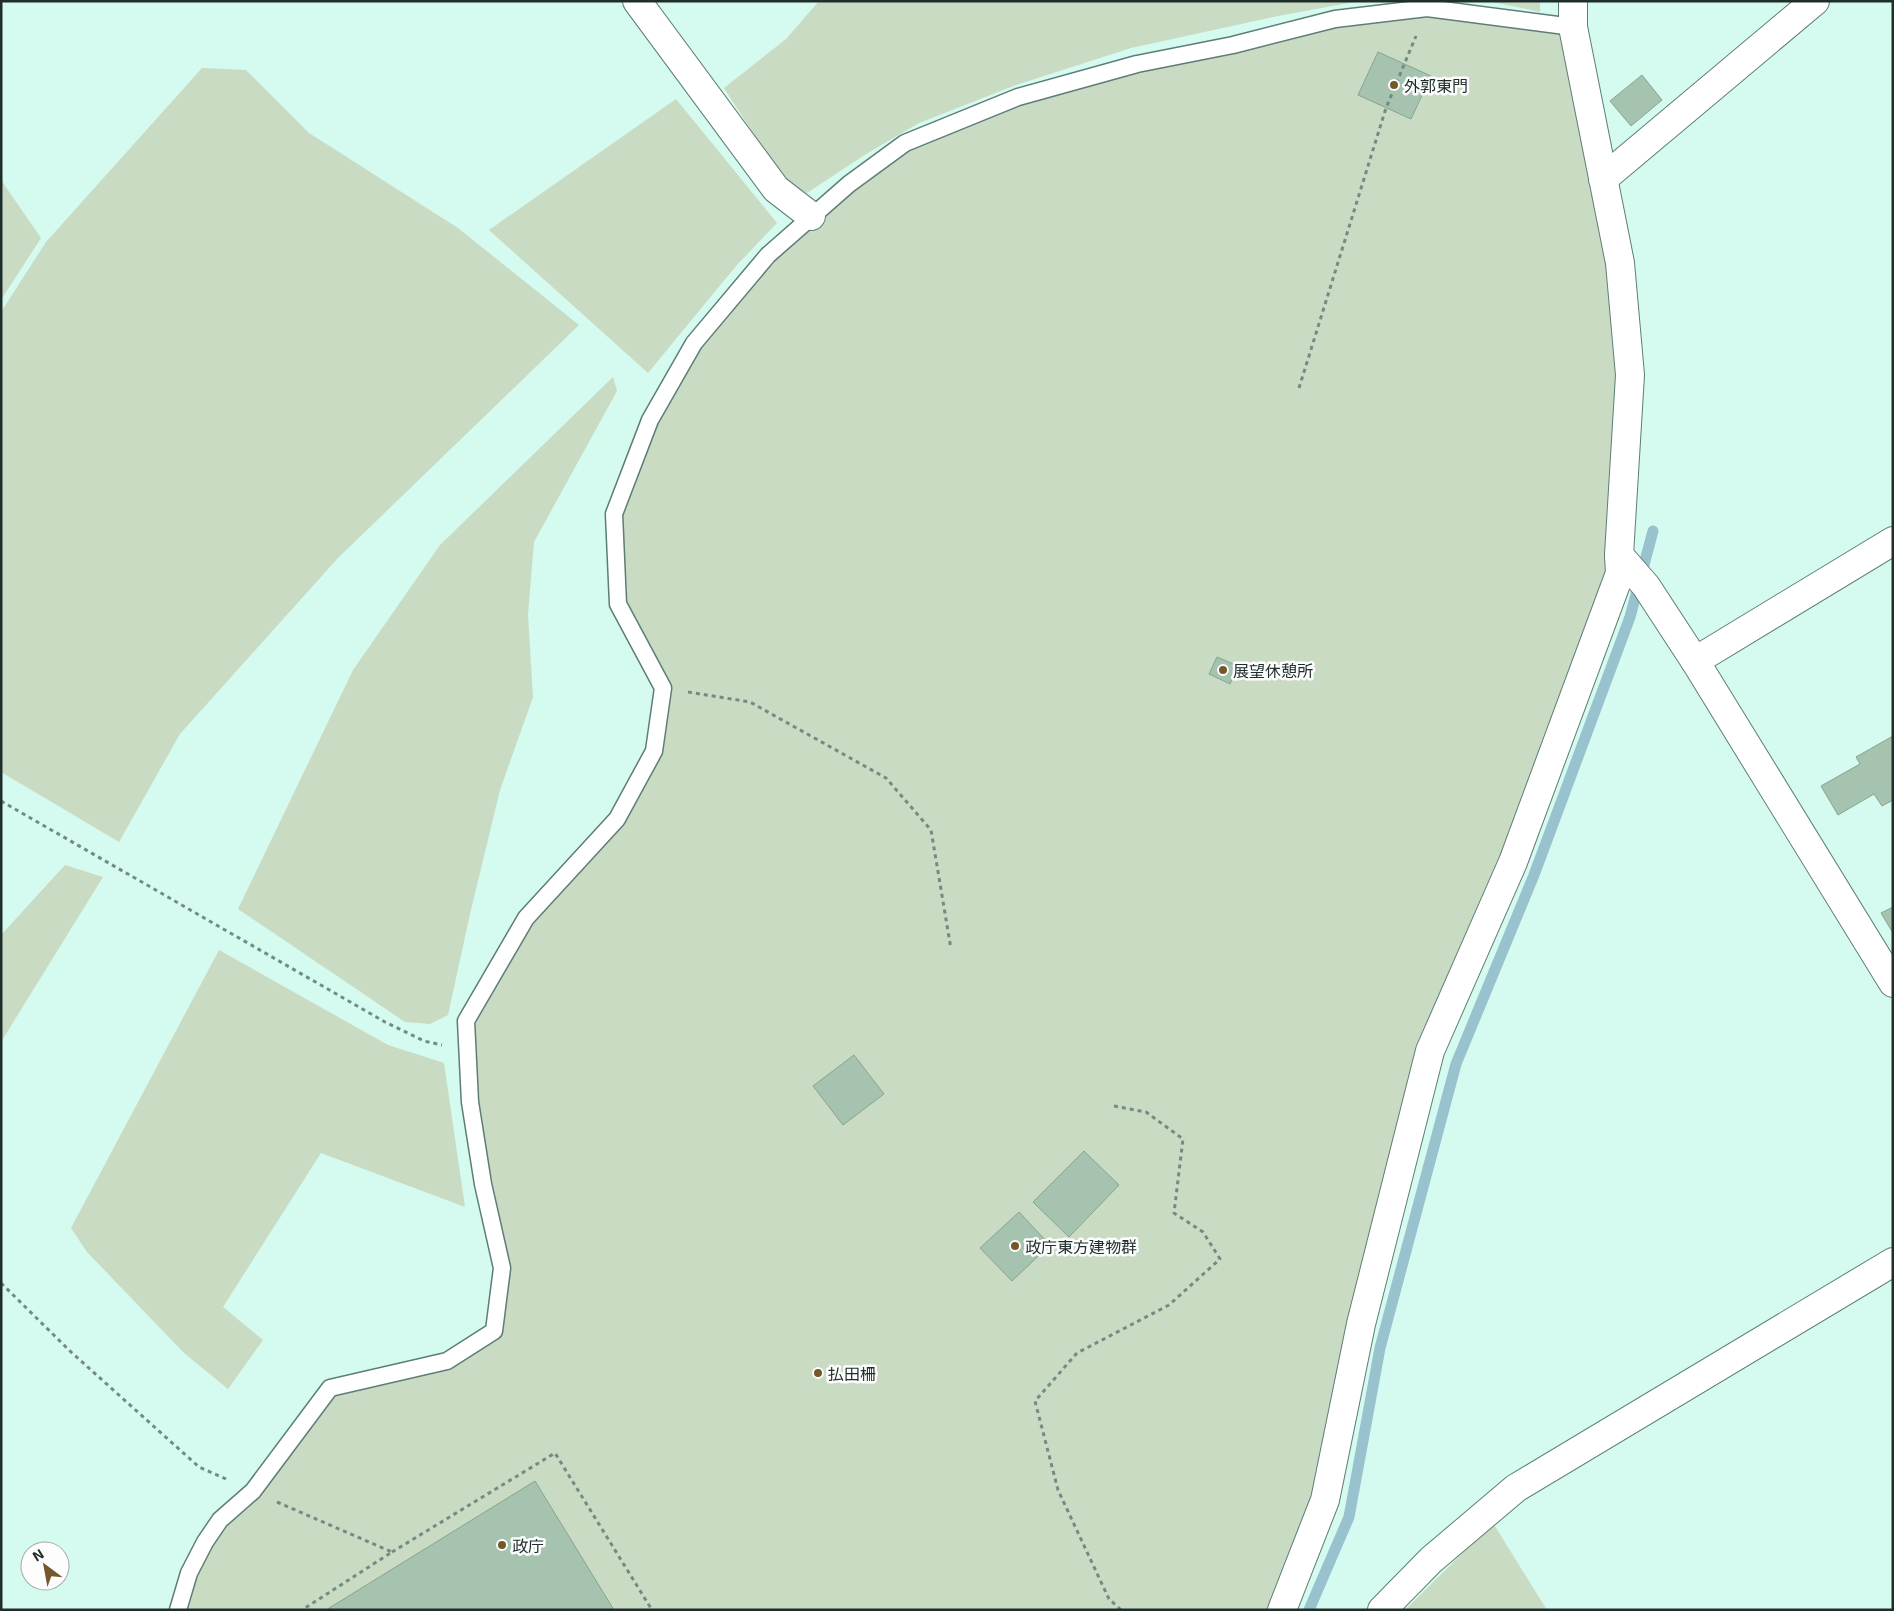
<svg xmlns="http://www.w3.org/2000/svg" width="1894" height="1611" font-family="'Exo 2','Noto Sans JP',sans-serif">
<rect width="100%" height="100%" fill="#d5faef"/>
<g fill="#cadbc3">
<path d="M819 1H1360L1278 16 1131 48 1016 85 919 123 866 154 807 193 786 184 724 88 786 39Z"/>
<path d="M1488 1H1540V12Z"/>
<path d="M1427 8 1573 27 1620 263 1619 555 1430 1051 1282 1610H178L189 1573 330 1388 447 1361 494 1331 501 1268 466 1021 526 918 617 819 654 751 663 688 618 604 614 514 694 343 768 255 905 143 1137 64Z"/>
<path d="M202 68 246 70 309 133 458 228 579 325 338 558 180 734 119 842 1 772V312L46 242Z"/>
<path d="M676 99 777 223 736 266 648 373 489 230Z"/>
<path d="M1 180 41 238 1 300Z"/>
<path d="M613 377 617 391 534 542 528 615 533 697 500 790 470 914 448 1015 430 1024 405 1022 238 909 353 670 440 545Z"/>
<path d="M65 865 103 877 1 1042V935Z"/>
<path d="M219 950 388 1045 444 1063 465 1207 321 1153 223 1307 263 1340 228 1389 184 1353 87 1252 71 1228Z"/>
<path d="M1493 1523 1547 1610H1405Z"/>
</g>
<g fill="none" stroke-linecap="round" stroke-linejoin="round">
<path stroke="#98c2ce" stroke-width="11" d="M1309 1610 1349 1517 1380 1348 1456 1064 1534 875 1630 617 1653 531"/>
</g>
<g fill="#a6c3b0" stroke="#88a391">
<path d="M1378 52 1431 76 1411 119 1358 95Z"/>
<path d="M1642 75 1662 100 1631 126 1610 101Z"/>
<path d="M1217 657 1238 666 1230 684 1209 674Z"/>
<path d="M1893 736V800L1882 806 1874 794 1838 815 1821 786 1860 764 1856 757Z"/>
<path d="M1893 907V933L1881 913Z"/>
<path d="M854 1055 884 1094 843 1125 813 1086Z"/>
<path d="M1084 1151 1119 1185 1069 1237 1033 1202Z"/>
<path d="M1019 1212 1050 1245 1012 1281 980 1248Z"/>
<path d="M535 1481 614 1610H326Z"/>
</g>
<g fill="none" stroke-linecap="round" stroke-linejoin="round">
<g stroke="#5d7e75" stroke-width="19">
<path id="lane" d="M178 1610 189 1573 205 1542 220 1520 253 1491 330 1388 447 1361 494 1331 502 1268 483 1184 470 1102 466 1021 526 918 617 819 654 751 663 688 618 604 614 514 650 420 694 343 768 255 849 184 905 143 1018 97 1137 64 1233 45 1335 19 1427 8 1573 27"/>
</g>
<g stroke="#5d7e75" stroke-width="30">
<g id="street">
<path d="M637 1 776 189 811 216"/>
<path d="M1603 179 1815 1"/>
<path d="M1619 555 1646 586 1695 661 1893 983"/>
<path d="M1695 661 1893 541"/>
<path d="M1282 1610 1325 1500 1361 1324 1430 1051 1513 862 1620 573 1619 555 1630 375 1620 263 1573 27V1"/>
<path d="M1382 1610 1431 1560 1516 1488 1893 1262"/>
</g>
</g>
<g stroke="#738b85" stroke-width="3" stroke-dasharray="4 4" stroke-linecap="butt">
<path d="M1299 388 1386 108 1416 36"/>
<path d="M688 692 750 702 886 778 931 830 951 949"/>
<path d="M1 801 385 1022 424 1041 442 1045"/>
<path d="M1114 1106 1146 1112 1183 1139 1174 1213 1203 1232 1220 1259 1169 1305 1077 1353 1035 1401 1058 1490 1109 1599 1121 1610"/>
<path d="M1 1283 71 1352 199 1467 226 1479"/>
<path d="M277 1502 392 1552 302 1610"/>
<path d="M392 1552 555 1453 652 1610"/>
</g>
<use href="#lane" stroke="#fff" stroke-width="16"/>
<use href="#street" stroke="#fff" stroke-width="28"/>
</g>
<g fill="#74582b" stroke="#fdfdfd" stroke-width="2">
<circle cx="1394" cy="85" r="5"/>
<circle cx="1223" cy="670" r="5"/>
<circle cx="1015" cy="1246" r="5"/>
<circle cx="818" cy="1373" r="5"/>
<circle cx="502" cy="1545" r="5"/>
</g>
<g text-anchor="middle" dominant-baseline="central" stroke-width="5" stroke-linejoin="round" paint-order="stroke">
<g font-size="16" fill="#202e2b" stroke="#fdfdfd" text-anchor="start">
<text x="1404" y="85">外郭東門</text>
<text x="1233" y="670">展望休憩所</text>
<text x="1025" y="1246">政庁東方建物群</text>
<text x="828" y="1373">払田柵</text>
<text x="512" y="1545">政庁</text>
</g>
</g>
<rect width="1894" height="1611" fill="none" stroke="#202e2b" stroke-width="5"/>
<g transform="translate(45 1566) rotate(328)"><circle r="24" fill="#fdfdfd" stroke="#a5aaa9"/>
<path d="M0-4L9 19L0 12L-9 19Z" fill="#74582b"/>
<text y="-8" font-size="14" font-weight="bold" text-anchor="middle" fill="#202e2b">N</text>
</g>
</svg>
